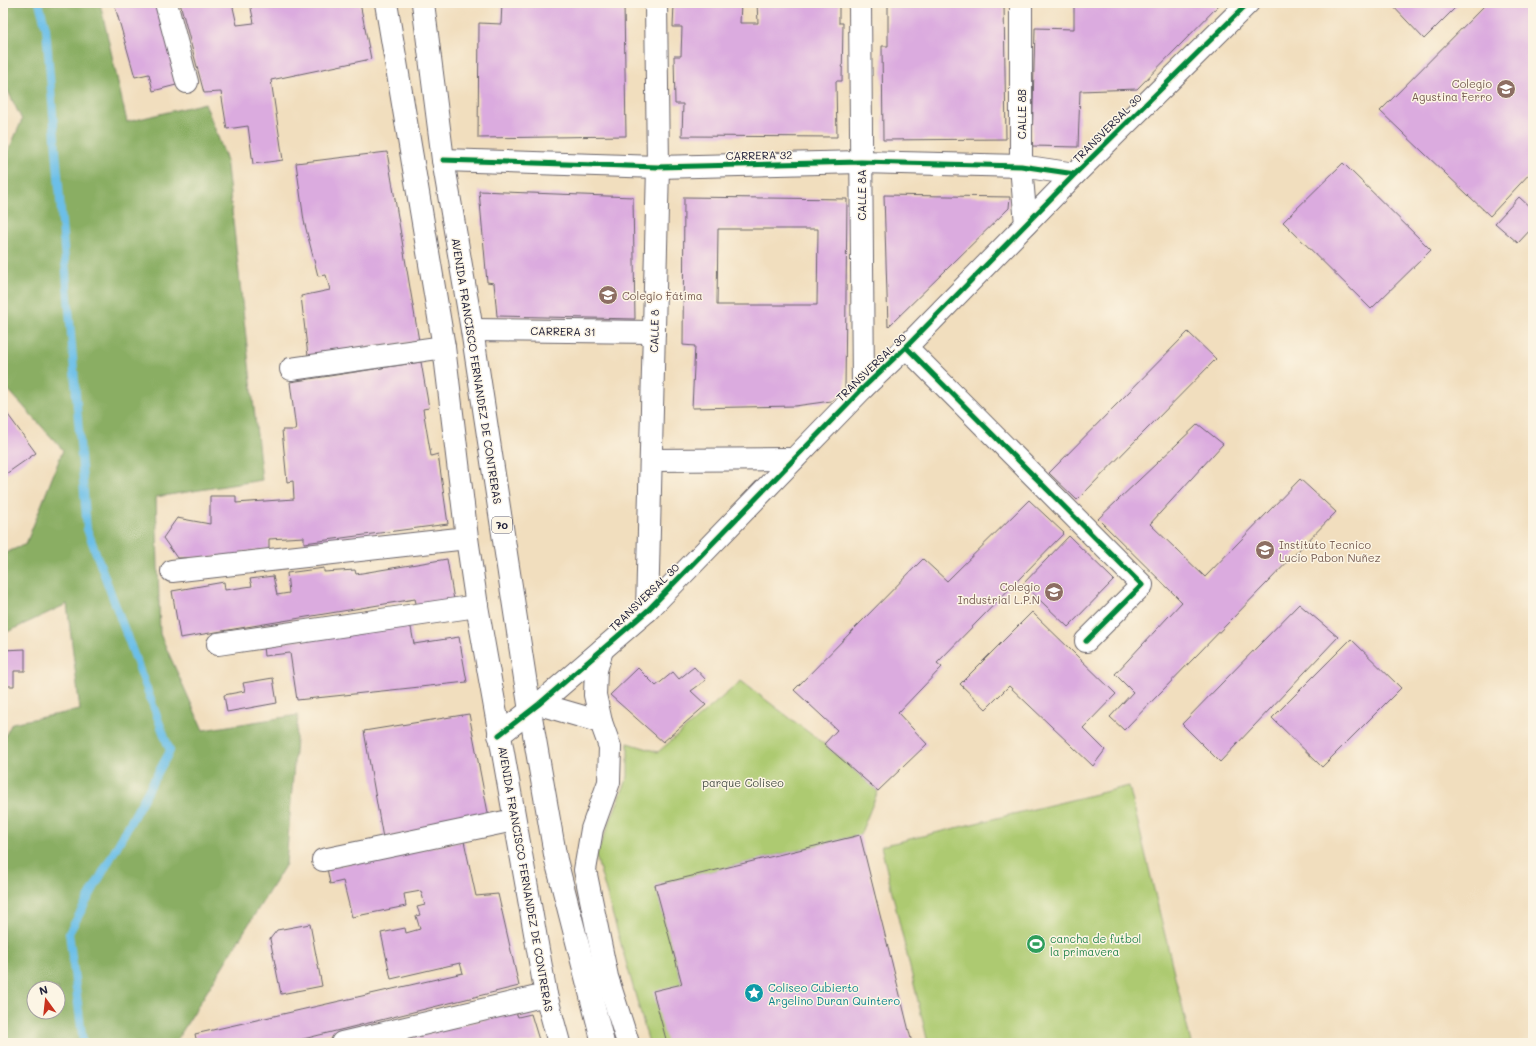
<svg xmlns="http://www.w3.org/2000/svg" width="1536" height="1046" font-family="Mali,sans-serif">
<rect width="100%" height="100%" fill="#fcf5e5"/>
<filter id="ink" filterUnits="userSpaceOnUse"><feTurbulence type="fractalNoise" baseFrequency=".025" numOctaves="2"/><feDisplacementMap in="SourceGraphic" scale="8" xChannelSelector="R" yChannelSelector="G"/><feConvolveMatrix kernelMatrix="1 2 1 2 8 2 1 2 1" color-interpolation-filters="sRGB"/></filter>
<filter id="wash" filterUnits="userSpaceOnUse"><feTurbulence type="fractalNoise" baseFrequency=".012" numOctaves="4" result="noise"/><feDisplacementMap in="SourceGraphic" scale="16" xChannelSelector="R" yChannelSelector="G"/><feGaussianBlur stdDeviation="0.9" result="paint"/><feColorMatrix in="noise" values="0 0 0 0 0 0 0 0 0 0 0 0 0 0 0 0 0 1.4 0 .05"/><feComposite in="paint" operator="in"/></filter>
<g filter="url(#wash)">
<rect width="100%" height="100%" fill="#f1debe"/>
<g fill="#adca71" stroke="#687656">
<path d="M741 681 824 744 878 791 860 835 656 885 682 984 667 1043H649L596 856 628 777V743L658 752Z"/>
<path d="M1129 786 1191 1043H928L881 846Z"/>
</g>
<path fill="#8aae63" stroke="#56684f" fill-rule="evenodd" d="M3 3H100L127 122 205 103 226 158 262 480 156 497 160 634 203 730 298 715 286 864 175 1043H3V740L12 723 80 710 67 604 3 634V554L26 544 63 450 3 384V163L22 120 3 81ZM34 988H58V1012H34Z"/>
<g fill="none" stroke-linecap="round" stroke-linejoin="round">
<path stroke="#6cbfe8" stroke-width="8" d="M39 3 46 28 87 529 170 751 69 933 83 1043"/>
</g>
<g id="blocks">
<g fill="#dbabdf" fill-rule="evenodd">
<path d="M114 3H158L180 84 153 91 149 74 135 77Z"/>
<path d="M180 3H232L237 25 254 23 250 3H360L371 59 271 80 283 160 253 164 248 126 227 129 221 92 204 93Z"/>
<path d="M502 3H624L626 136 478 138 479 23 501 24Z"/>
<path d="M674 3H741L740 23H758L757 3H839V23H843L842 81H836L837 137 682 136 683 104H675L674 56H681L682 27H673Z"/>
<path d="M888 3H1004L1006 139 883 140 882 46H888Z"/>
<path d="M1074 3H1221L1137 89 1080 91 1078 147 1032 146 1035 28 1074 29Z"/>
<path d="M1390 3H1460L1424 39Z"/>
<path d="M1487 3H1533V170L1490 216 1380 111Z"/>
<path d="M387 152 419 341 308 356 301 296 330 290 326 275 318 276 304 221 296 163Z"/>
<path d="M1343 163 1431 250 1371 309 1283 222Z"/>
<path d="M479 191 633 197 635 319 497 316 494 283 487 282Z"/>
<path d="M884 195 1010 197 1009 208 888 327Z"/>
<path d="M684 197 847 199 845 391 831 401 795 406 692 408 695 346 683 345ZM718 229H818L817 305H717Z"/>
<path d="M1519 197 1533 210V227L1518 243 1495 223Z"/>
<path d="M1188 332 1216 359 1077 500 1049 473Z"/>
<path d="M421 362 429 408 423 409 431 456 438 454 448 524 304 543V537L269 539V549L241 552 242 556 177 558 163 538 177 518 210 524V496H236V503L294 499 293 481 287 482 282 430H296L290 382Z"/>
<path d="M3 408 36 453 3 476Z"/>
<path d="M1198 424 1223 444 1150 524 1205 577 1300 479 1336 512 1124 730 1110 717 1133 692 1115 674 1182 602 1098 519Z"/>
<path d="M1029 500 1064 533 937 663 942 667 898 713 927 744 878 791 824 744 837 730 794 690 923 559 947 581Z"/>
<path d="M1069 536 1114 580 1068 627 1023 584Z"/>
<path d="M447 559 454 600 417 607 415 599 180 638 172 591 224 582 225 590 252 586 250 579 273 576 277 595 289 593 287 573 324 568V572L355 570 356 574Z"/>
<path d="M1299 604 1338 637 1220 762 1182 724Z"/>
<path d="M1032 612 1116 694 1083 728 1105 750 1093 766 1009 686 986 709 960 684Z"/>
<path d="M410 622 414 644 459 637 467 682 297 700 290 653 264 656 263 646Z"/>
<path d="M1351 639 1401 688 1322 767 1272 718Z"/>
<path d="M25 649V671H14V686H3V650Z"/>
<path d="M694 667 706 680 691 691 706 705 663 742 610 695 638 668 656 686 673 672 679 679Z"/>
<path d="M273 678 277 703 227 712 224 695 245 691 243 683Z"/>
<path d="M469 714 489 818 383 838 364 731Z"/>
<path d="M860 835 912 1043H667L653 991 682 984 655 885Z"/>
<path d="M464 841 476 896 498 894 519 986 287 1043H197L195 1034 463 973 460 963 391 979 381 933 405 928 406 933 420 929 416 916 420 915 417 907 425 905 421 891 404 894 406 906 352 917 343 881 330 884 327 868Z"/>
<path d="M310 924 322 986 281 994 270 939 277 930Z"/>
<path d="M516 1012 518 1017 531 1014 539 1040 529 1043H388Z"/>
</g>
</g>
</g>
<g filter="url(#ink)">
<use href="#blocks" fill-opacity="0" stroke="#6a6469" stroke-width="1"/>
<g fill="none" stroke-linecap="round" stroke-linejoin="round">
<g stroke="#6a6469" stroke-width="24">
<g id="street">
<path d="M166 3 187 82"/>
<path d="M860 3 863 388"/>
<path d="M1021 3V166L1026 224"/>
<path d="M443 160 658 167 861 162 1021 166 1075 174"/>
<path d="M472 330 654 332"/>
<path d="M906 347 1142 585 1086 641"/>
<path d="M291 369 444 347"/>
<path d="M651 460 794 459"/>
<path d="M172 571 467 538"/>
<path d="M647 611 658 167 656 3"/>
<path d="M218 644 477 606"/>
<path d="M602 650 596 670 595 695 601 722 610 747 609 782 592 829 585 870 607 977 628 1043"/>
<path d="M539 704 601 722"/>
<path d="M499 735 539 704 647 611 863 388 906 347 1075 174 1248 3"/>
<path d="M323 860 514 820"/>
<path d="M342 1043 546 995"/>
</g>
</g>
<g stroke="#6a6469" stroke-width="24">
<g id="primary">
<path d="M386 3 444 347 467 538 477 606 546 995 559 1043"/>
<path d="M423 3 443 160 472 330 530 711 556 860 603 1043"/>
</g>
</g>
<use href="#street" stroke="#fff" stroke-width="22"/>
<use href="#primary" stroke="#fff" stroke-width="22"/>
<g stroke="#fcf5e5" stroke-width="8">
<g id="cycleway">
<path d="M443 160 658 167 861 162 1021 166 1075 174"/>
<path d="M906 347 1142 585 1086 641"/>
<path d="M499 735 539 704 647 611 863 388 906 347 1075 174 1248 3"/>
</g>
</g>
<use href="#cycleway" stroke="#00873e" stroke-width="5"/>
</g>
</g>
<defs>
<g id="school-disc" transform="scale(1)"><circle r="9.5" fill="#8d6e63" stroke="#fcf5e5"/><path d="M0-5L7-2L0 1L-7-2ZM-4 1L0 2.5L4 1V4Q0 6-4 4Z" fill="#fff"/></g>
<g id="university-disc" transform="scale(1)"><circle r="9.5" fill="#8d6e63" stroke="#fcf5e5"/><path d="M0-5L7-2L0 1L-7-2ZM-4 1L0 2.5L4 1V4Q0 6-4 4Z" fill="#fff"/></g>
<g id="stadium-disc" transform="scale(1)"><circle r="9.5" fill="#2e9e5b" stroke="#fcf5e5"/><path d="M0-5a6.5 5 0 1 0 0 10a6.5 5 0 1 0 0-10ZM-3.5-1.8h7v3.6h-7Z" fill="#fff"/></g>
<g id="sight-disc" transform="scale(1)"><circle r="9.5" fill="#0f9aa8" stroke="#fcf5e5"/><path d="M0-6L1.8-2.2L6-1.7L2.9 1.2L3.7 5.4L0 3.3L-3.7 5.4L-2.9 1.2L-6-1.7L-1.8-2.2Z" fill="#fff"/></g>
</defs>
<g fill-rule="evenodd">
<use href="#school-disc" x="1506" y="89"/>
<use href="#school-disc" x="608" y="295"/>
<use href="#university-disc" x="1265" y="550"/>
<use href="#school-disc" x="1054" y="592"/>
<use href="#stadium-disc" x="1036" y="944"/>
<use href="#sight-disc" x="754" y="993"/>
</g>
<g text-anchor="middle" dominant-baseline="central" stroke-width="3" stroke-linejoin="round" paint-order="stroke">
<rect fill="#fcf5e5" stroke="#63616e" stroke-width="1" x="492" y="517" width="20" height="16" rx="3"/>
<g font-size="10" font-weight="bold" fill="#22223b">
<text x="502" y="525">70</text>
</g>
<g font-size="11" fill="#785e54" stroke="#fcf5e5" text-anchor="end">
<text x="1492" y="83">Colegio<tspan x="1492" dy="13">Agustina Ferro</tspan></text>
<text x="622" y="295" text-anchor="start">Colegio Fátima</text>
<text x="1279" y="544" text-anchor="start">Instituto Tecnico<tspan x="1279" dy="13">Lucio Pabon Nuñez</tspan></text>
<text x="1040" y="586">Colegio<tspan x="1040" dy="13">Industrial L.P.N</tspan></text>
</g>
<g font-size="11" fill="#22223b" stroke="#fcf5e5">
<text transform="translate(1021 114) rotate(-90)">CALLE 8B</text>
<text transform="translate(1107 128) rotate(-45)">TRANSVERSAL 30</text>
<text transform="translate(759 155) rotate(-1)">CARRERA 32</text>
<text transform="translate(861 195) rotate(-90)">CALLE 8A</text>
<text transform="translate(563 331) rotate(1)">CARRERA 31</text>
<text transform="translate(654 331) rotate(-89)">CALLE 8</text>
<text transform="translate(871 367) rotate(-44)">TRANSVERSAL 30</text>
<text transform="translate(477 371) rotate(81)">AVENIDA FRANCISCO FERNANDEZ DE CONTRERAS</text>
<text transform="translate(644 597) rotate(-44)">TRANSVERSAL 30</text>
<text transform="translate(526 879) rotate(80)">AVENIDA FRANCISCO FERNANDEZ DE CONTRERAS</text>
</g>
<g font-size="11" fill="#4c544b" stroke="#fcf5e5">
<text x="743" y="782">parque Coliseo</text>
</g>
<g font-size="11" fill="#27864d" stroke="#fcf5e5" text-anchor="start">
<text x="1050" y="938">cancha de futbol<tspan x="1050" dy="13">la primavera</tspan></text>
</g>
<g font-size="11" fill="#0d838f" stroke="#fcf5e5" text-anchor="start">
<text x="768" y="987">Coliseo Cubierto<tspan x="768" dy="13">Argelino Duran Quintero</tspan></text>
</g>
</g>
<rect width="1536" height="1046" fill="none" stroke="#fcf5e5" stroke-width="16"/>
<g transform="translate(46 1000) rotate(345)"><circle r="19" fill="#fcf5e5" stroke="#a5a1a1"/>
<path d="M0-3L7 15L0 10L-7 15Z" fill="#c8321e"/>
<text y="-6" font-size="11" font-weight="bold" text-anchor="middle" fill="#22223b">N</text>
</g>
</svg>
